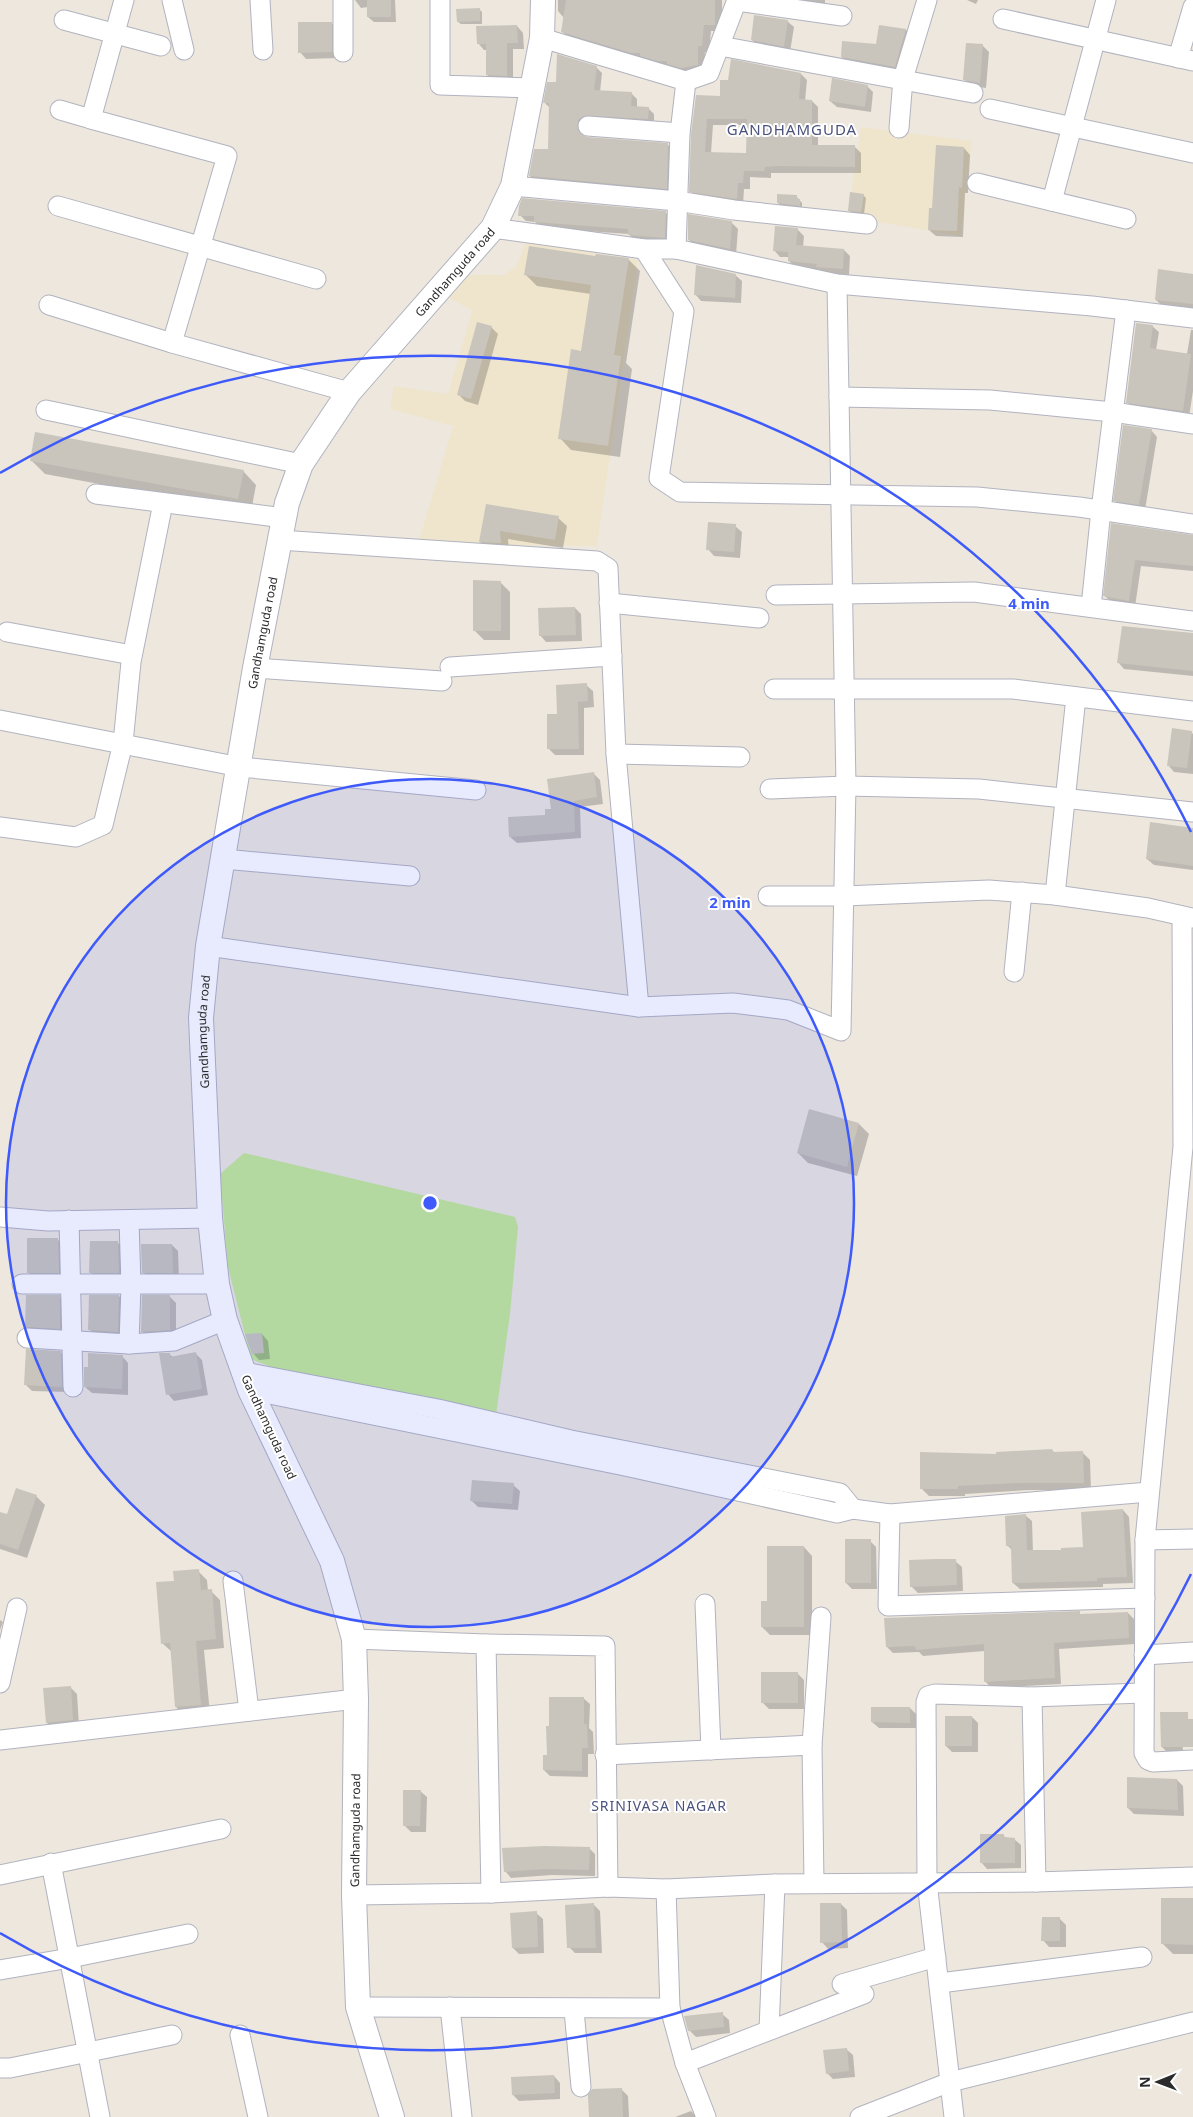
<svg xmlns="http://www.w3.org/2000/svg" width="1193" height="2117" font-family="'Noto Sans',sans-serif">
<rect width="100%" height="100%" fill="#ede7de"/>
<g fill="#efe5cd">
<path d="M861 127 972 141 961 236 848 217Z"/>
<path d="M526 242 638 260 597 546 418 544 453 426 390 409 394 386 448 394 472 311 448 297 470 275H504L516 266Z"/>
</g>
<path fill="#c3eb96" d="M244 1153 515 1217 518 1227 510 1314 496 1415 292 1375 251 1359 228 1267 220 1174Z"/>
<g fill="#0003" fill-rule="evenodd">
<path d="M355 0H395L396 22H374L368 17V7L361 8Z"/>
<path d="M558 0H722V31H711L709 52H705L704 72 689 74 569 39 562 31 564 18 558 11Z"/>
<path d="M772 0H825V8Z"/>
<path d="M967 0H978L976 4Z"/>
<path d="M479 9 482 12V24H461L458 22Z"/>
<path d="M787 21 794 27 790 52 758 46 752 40Z"/>
<path d="M331 23 338 29V58L306 59 300 52Z"/>
<path d="M517 26 523 33 524 49H513V82L494 81 487 75V50H484L478 43Z"/>
<path d="M880 26 906 30 911 35 900 71 847 62 842 57 877 45Z"/>
<path d="M982 45 989 52 986 88 971 86 964 79Z"/>
<path d="M596 67 602 73 600 92 631 93 637 99V108H648L654 114V125L584 126 583 136 587 138 668 145 674 151 672 194 536 182 530 176 549 150 550 108 545 103 558 83Z"/>
<path d="M801 74 807 80 805 101H812L818 107V146H854L861 153V173H771V178L750 177V189H744L743 205 697 198 690 191 692 134 721 97 729 82ZM713 125H748V155L711 153Z"/>
<path d="M867 86 873 92 871 112 837 107 830 101Z"/>
<path d="M964 148 970 155 968 193H965L963 237 936 236 929 230 934 209Z"/>
<path d="M863 195 866 198 864 214 852 213 849 210Z"/>
<path d="M796 196 802 203V208L781 206 778 203Z"/>
<path d="M665 212 672 219 671 243 635 241 629 234 541 228 535 222 526 221 520 215Z"/>
<path d="M731 222 738 229 736 255 695 246 689 240Z"/>
<path d="M797 229 804 236 803 247 844 250 850 256 849 275 824 273 821 270 795 267 789 261V257H780L774 250Z"/>
<path d="M596 257 629 260 640 271 626 363 632 369 620 457 571 450 560 438 582 352 591 294 537 286 525 274Z"/>
<path d="M735 275 742 281 741 303 701 301 695 294Z"/>
<path d="M1193 275V310L1162 306 1156 300Z"/>
<path d="M1152 326 1159 332 1156 350 1187 354 1191 330H1193V391L1189 417 1134 409 1127 402Z"/>
<path d="M491 327 498 334 478 405 465 401 458 394Z"/>
<path d="M1151 430 1157 437 1145 510 1121 507 1115 500Z"/>
<path d="M32 461 243 471 256 485 251 512 45 474Z"/>
<path d="M487 505 558 518 567 526 563 548 508 539 509 551 489 550 480 542Z"/>
<path d="M1112 525 1193 536V571L1141 566 1135 607 1111 602 1105 596Z"/>
<path d="M735 526 742 532 740 558 714 556 708 549Z"/>
<path d="M500 582 510 592V640H484L474 630Z"/>
<path d="M575 608 581 614 582 641 546 642 540 635Z"/>
<path d="M1193 635V676L1124 669 1118 662Z"/>
<path d="M586 685 593 691 594 707 584 708V755H555L549 749 559 715Z"/>
<path d="M1191 732 1193 734V774L1174 772 1168 765Z"/>
<path d="M594 774 600 780 603 804 580 807 581 838 517 843 510 837 546 816Z"/>
<path d="M1193 829V870L1154 865 1147 859Z"/>
<path d="M810 1110 859 1124 869 1134 857 1176 808 1163 798 1153Z"/>
<path d="M58 1240 64 1246 65 1279H34L28 1272Z"/>
<path d="M118 1243 124 1249 125 1279H97L90 1272Z"/>
<path d="M172 1245 178 1251 179 1279H150L143 1272Z"/>
<path d="M59 1296 65 1303 66 1335 33 1333 26 1327Z"/>
<path d="M119 1296 125 1303 124 1338 96 1336 90 1330Z"/>
<path d="M169 1296 176 1303V1336L148 1338 142 1331Z"/>
<path d="M262 1334 268 1341 270 1359 259 1360 253 1353Z"/>
<path d="M60 1352 67 1359 68 1392 32 1391 26 1385Z"/>
<path d="M195 1353 202 1360 208 1395 174 1401 168 1394 169 1354 173 1357Z"/>
<path d="M122 1356 128 1363V1395L92 1393 85 1387Z"/>
<path d="M1052 1450 1055 1453 1082 1452 1090 1460 1091 1490H1028L965 1494V1496H929L922 1489 998 1455Z"/>
<path d="M513 1485 520 1491 518 1510 478 1507 471 1500Z"/>
<path d="M36 1496 45 1505 27 1558 0 1549V1513L8 1516Z"/>
<path d="M1123 1510 1129 1517 1133 1583 1103 1584V1587L1020 1589 1013 1583 1012 1550 1007 1545 1025 1515 1032 1521 1033 1552 1062 1551 1084 1548Z"/>
<path d="M870 1541 876 1547 877 1589H852L846 1583Z"/>
<path d="M804 1547 812 1556V1635H770L762 1627 768 1602Z"/>
<path d="M955 1561 962 1567 963 1591 918 1593 911 1586Z"/>
<path d="M198 1571 207 1580 208 1591H211L220 1600 224 1648 204 1650 210 1714 185 1716 176 1707 172 1652 162 1643 175 1582Z"/>
<path d="M1128 1613 1134 1619 1135 1644 1059 1649 1061 1684 991 1688 985 1681V1651L923 1656 919 1652 893 1653 887 1647Z"/>
<path d="M0 1620 3 1622 0 1630Z"/>
<path d="M797 1673 804 1680V1709H769L762 1702Z"/>
<path d="M70 1687 77 1694 79 1726 54 1729 47 1723Z"/>
<path d="M583 1698 590 1704 589 1728 593 1732 594 1754H588V1777L550 1776 544 1770 548 1756 550 1727Z"/>
<path d="M910 1708 916 1714V1728H879L872 1722Z"/>
<path d="M972 1717 978 1723V1752H952L946 1746Z"/>
<path d="M1182 1720 1183 1753H1168L1162 1747Z"/>
<path d="M1177 1780 1183 1786 1184 1816 1134 1814 1128 1808Z"/>
<path d="M420 1791 427 1797 426 1832H411L404 1825Z"/>
<path d="M1003 1835 1007 1839H1014L1021 1845V1868L987 1869 981 1862Z"/>
<path d="M589 1848 595 1854V1876L552 1875 511 1878 505 1871Z"/>
<path d="M1193 1900V1954H1173L1163 1944Z"/>
<path d="M841 1904 847 1910 848 1948 828 1949 822 1942Z"/>
<path d="M594 1905 600 1911 602 1953H575L569 1947Z"/>
<path d="M536 1913 543 1919 544 1953 519 1954 513 1948Z"/>
<path d="M1059 1918 1066 1925V1947H1049L1043 1940Z"/>
<path d="M722 2014 729 2020 730 2033 696 2037 689 2030Z"/>
<path d="M846 2049 853 2055 855 2077 833 2079 827 2073Z"/>
<path d="M554 2076 560 2083V2099L519 2101 513 2095Z"/>
<path d="M621 2089 628 2096 629 2117H591Z"/>
<path d="M691 2111 697 2117H675Z"/>
</g>
<g fill="#c9c5bc" fill-rule="evenodd">
<rect x="367" y="0" width="24" height="17"/>
<path d="M566 0H715V25H704L702 46H698V65L681 68 667 64V61H657L640 56V53H631L561 32Z"/>
<path d="M480 8V21L457 22 456 9Z"/>
<path d="M754 15 788 20 784 47 751 40Z"/>
<path d="M298 22H332V52L298 53Z"/>
<path d="M517 25 518 43H507V76L486 75V44H477L476 26Z"/>
<path d="M879 25 906 29 895 67 841 57 842 41 876 44Z"/>
<path d="M966 43 983 44 980 83 963 80Z"/>
<path d="M557 54 597 66 594 90 632 92 631 106 649 107 648 119 584 116 578 120V130L587 137 668 143 667 189 529 176 534 149H548L549 103H543L547 82H556Z"/>
<path d="M731 59 801 73 799 99 812 100V145H855V167L778 166 765 167 764 171H744L743 183H738L737 199 689 192 691 134 696 95 720 96V80H728ZM707 119H747L746 153 705 152Z"/>
<path d="M832 78 868 85 865 107 829 101Z"/>
<path d="M936 145 964 147 962 188 959 187 957 231 928 230 929 208H932Z"/>
<path d="M850 192 864 194 861 212 848 211Z"/>
<path d="M777 194 797 195V199H800V206L777 203Z"/>
<path d="M522 198 666 211 665 238 628 235V229L534 222V216H518L519 206Z"/>
<path d="M688 214 732 221 730 249 688 240Z"/>
<path d="M775 226 798 228 796 245 844 249 843 269 816 267 817 264 788 261V252L773 251Z"/>
<path d="M529 246 595 256 596 254 629 258 614 355 621 356 608 446 558 439 571 349 581 351 591 285 524 275Z"/>
<path d="M696 265 736 274 735 298 694 295Z"/>
<path d="M1158 269 1193 274V304L1155 300Z"/>
<path d="M477 322 492 326 471 399 457 395Z"/>
<path d="M1136 323 1153 325 1150 348 1191 354 1183 411 1126 403Z"/>
<path d="M1123 425 1152 429 1139 505 1113 501Z"/>
<path d="M35 432 244 470 238 499 30 461Z"/>
<path d="M486 504 559 516 555 540 500 531 501 543 479 542Z"/>
<path d="M708 522 736 524 734 552 706 550Z"/>
<path d="M1111 523 1193 535V566L1135 560 1129 601 1103 596Z"/>
<path d="M473 580 501 581V631H473Z"/>
<path d="M575 607 576 635 539 636 538 608Z"/>
<path d="M1122 626 1193 633V671L1117 663Z"/>
<path d="M587 683 588 701 578 702 579 749H547V714H557L556 685Z"/>
<path d="M1172 728 1192 731 1187 768 1167 766Z"/>
<path d="M594 772 597 797 574 801 575 832 509 837 508 817 545 815V809H551L547 779Z"/>
<path d="M1150 822 1193 828V866L1146 859Z"/>
<path d="M809 1109 859 1123 847 1167 797 1153Z"/>
<path d="M27 1238H58L59 1273H27Z"/>
<path d="M90 1241H118L119 1273H89Z"/>
<path d="M141 1244H172L173 1273H142Z"/>
<path d="M26 1295H60V1329L25 1327Z"/>
<path d="M89 1295H119L118 1332 88 1330Z"/>
<path d="M142 1295H170V1330L141 1332Z"/>
<path d="M262 1333 264 1353 252 1354 245 1334Z"/>
<path d="M26 1349 61 1351 62 1387 24 1385Z"/>
<path d="M196 1352 202 1389 166 1395 159 1353H170V1357Z"/>
<path d="M88 1353 123 1355 122 1389 84 1387V1367H88Z"/>
<path d="M1052 1449 1053 1452 1083 1451 1084 1483H1020L958 1486V1489H920V1452L996 1454V1452Z"/>
<path d="M472 1480 514 1483 512 1504 470 1501Z"/>
<path d="M16 1488 37 1495 18 1550 0 1544V1512L7 1514Z"/>
<path d="M1123 1509 1127 1577 1097 1578V1581L1012 1583 1011 1546H1006L1005 1516 1026 1514 1027 1550H1061V1548L1083 1547 1081 1512Z"/>
<rect x="845" y="1539" width="26" height="44"/>
<path d="M767 1546H804V1627H761V1601H767Z"/>
<path d="M936 1559H956L957 1585 910 1587 909 1560Z"/>
<path d="M199 1569 201 1590 212 1589 216 1639 196 1641 201 1705 175 1707 170 1643 161 1644 156 1582 174 1581 173 1571Z"/>
<path d="M1080 1611V1614L1128 1612 1129 1638 1054 1643 1055 1678 984 1682V1644L916 1650 915 1646 886 1647 884 1618Z"/>
<rect x="761" y="1672" width="37" height="31"/>
<path d="M71 1686 73 1720 46 1723 43 1688Z"/>
<path d="M549 1697H584V1724H587L588 1748H582V1771L543 1770V1755H547L546 1726H549Z"/>
<path d="M871 1707H910V1723L871 1722Z"/>
<path d="M1160 1712H1188V1719H1193V1747H1161Z"/>
<rect x="945" y="1716" width="27" height="30"/>
<path d="M1127 1777 1177 1779 1178 1810 1127 1808Z"/>
<path d="M403 1790H421L420 1826H403Z"/>
<path d="M980 1834H1004V1837L1015 1838V1863H980Z"/>
<path d="M544 1846 590 1847 589 1870 545 1869 504 1872 502 1848Z"/>
<path d="M1161 1898H1193V1945L1161 1944Z"/>
<path d="M594 1903 596 1948H567L565 1905Z"/>
<path d="M820 1903H841L842 1942 820 1943Z"/>
<path d="M537 1911 538 1947 512 1948 510 1913Z"/>
<path d="M1042 1917H1060V1941H1041Z"/>
<path d="M723 2012 724 2027 688 2031 684 2016Z"/>
<path d="M847 2048 849 2071 826 2074 823 2050Z"/>
<path d="M554 2075 555 2093 512 2095 511 2077Z"/>
<path d="M622 2088 623 2117H589L588 2095 592 2089Z"/>
</g>
<g fill="none" stroke-linecap="round" stroke-linejoin="round">
<g stroke="#b1b3bf" stroke-width="21">
<g id="minor">
<path d="M124 0 91 119 227 156 172 343"/>
<path d="M172 0 184 50"/>
<path d="M260 0 263 50"/>
<path d="M343 0V52"/>
<path d="M440 0V85L532 88"/>
<path d="M737 1 842 16"/>
<path d="M1003 19 1193 61"/>
<path d="M64 20 161 46"/>
<path d="M542 38 686 81 709 73 737 0"/>
<path d="M720 46 973 93"/>
<path d="M1178 58 1193 7"/>
<path d="M990 109 1193 153"/>
<path d="M60 110 91 119"/>
<path d="M588 126 680 133"/>
<path d="M899 128 903 79 927 0"/>
<path d="M977 183 1126 219"/>
<path d="M513 186 677 201 734 210 867 224"/>
<path d="M1052 201 1106 0"/>
<path d="M58 206 316 279"/>
<path d="M493 228 644 249H676L680 133 686 81"/>
<path d="M644 249 684 311 659 478 680 492 977 497 1079 507 1193 524"/>
<path d="M676 249 837 284 1092 306 1193 318"/>
<path d="M49 305 172 343 349 392"/>
<path d="M839 397 990 400 1113 412 1193 424"/>
<path d="M46 410 301 464"/>
<path d="M96 494 284 518"/>
<path d="M279 540 597 561 608 568 616 754 639 1007"/>
<path d="M776 595 974 592 1193 621"/>
<path d="M609 603 759 618"/>
<path d="M1091 607 1101 510 1126 310"/>
<path d="M7 632 132 655"/>
<path d="M450 667 612 656"/>
<path d="M255 668 442 681"/>
<path d="M774 689H1013L1193 711"/>
<path d="M0 720 240 767 476 790"/>
<path d="M616 754 740 757"/>
<path d="M770 789 846 786 979 789 1193 812"/>
<path d="M0 827 76 837 103 825 123 743 131 662 163 503"/>
<path d="M224 859 410 876"/>
<path d="M1055 895 1076 697"/>
<path d="M768 896H844L989 890 1055 895 1148 908 1192 918"/>
<path d="M1182 916 1183 1147 1145 1540 1144 1753 1148 1760 1153 1762 1193 1760"/>
<path d="M208 946 639 1007 733 1003 788 1010 841 1031 846 786 837 284"/>
<path d="M1014 972 1022 892"/>
<path d="M0 1217 48 1221 210 1218"/>
<path d="M69 1220 73 1387"/>
<path d="M22 1284H217"/>
<path d="M27 1338 129 1344 174 1341 225 1320"/>
<path d="M129 1344 131 1285 129 1220"/>
<path d="M244 1372 438 1409 571 1440 840 1493 853 1509"/>
<path d="M250 1390 625 1466 837 1513 853 1509 890 1514 1149 1492"/>
<path d="M890 1514 888 1606 1145 1598"/>
<path d="M1145 1540 1193 1539"/>
<path d="M233 1581 249 1711"/>
<path d="M705 1604 711 1750"/>
<path d="M354 1639 486 1644 491 1893"/>
<path d="M486 1644 605 1646 608 1887"/>
<path d="M1144 1655 1193 1652"/>
<path d="M0 1683 17 1608"/>
<path d="M1032 1697 1036 1882"/>
<path d="M0 1740 356 1699"/>
<path d="M812 1745 821 1617"/>
<path d="M605 1755 812 1745 814 1883"/>
<path d="M51 1863 100 2117"/>
<path d="M0 1875 221 1829"/>
<path d="M354 1895 491 1893 608 1887 666 1889 775 1884 1036 1882 1193 1877"/>
<path d="M0 1970 70 1958 188 1934"/>
<path d="M940 1983 1142 1957"/>
<path d="M842 1984 936 1957"/>
<path d="M358 2007 670 2008 666 1889"/>
<path d="M450 2007 462 2117"/>
<path d="M670 2008 685 2063 706 2117"/>
<path d="M574 2010 581 2087"/>
<path d="M769 2030 775 1884"/>
<path d="M240 2035 258 2117"/>
<path d="M685 2063 864 1994"/>
<path d="M0 2068H10L172 2035"/>
<path d="M860 2117 950 2082 1193 2022"/>
<path d="M954 2117 927 1882 926 1702 928 1696 935 1694 1032 1697 1143 1693"/>
</g>
</g>
<g stroke="#b1b3bf" stroke-width="26">
<g id="tertiary">
<path id="s1" d="M392 2117 358 2007 354 1895 356 1699 354 1639 332 1561 250 1390 225 1320 217 1284 210 1218 201 1018 208 946 255 668 287 503 301 464 349 392 493 228 513 186 542 38 543 0"/>
</g>
</g>
<use href="#minor" stroke="#fff" stroke-width="19"/>
<use href="#tertiary" stroke="#fff" stroke-width="24"/>
</g>
<circle cx="430" cy="1203" r="424" fill="#3e5afa" fill-opacity=".12"/>
<g fill="none" stroke="#3e5afa" stroke-width="2.5">
<circle cx="430" cy="1203" r="424"/>
<path d="M1191 1574A847 847 0 0 1 0 1933M0 473A847 847 0 0 1 1191 832"/>
</g>
<g text-anchor="middle" dominant-baseline="central" stroke-width="4" stroke-linejoin="round" paint-order="stroke">
<g font-size="12" fill="#2b2b2b" stroke="#fff">
<text stroke="none"><textPath href="#s1" startOffset="1942">Gandhamguda road</textPath></text>
<text stroke="none"><textPath href="#s1" startOffset="1522">Gandhamguda road</textPath></text>
<text stroke="none"><textPath href="#s1" startOffset="1118">Gandhamguda road</textPath></text>
<text transform="translate(269 1427) rotate(65)">Gandhamguda road</text>
<text stroke="none"><textPath href="#s1" startOffset="292">Gandhamguda road</textPath></text>
</g>
<g font-size="14" letter-spacing="1" fill="#4b527c" stroke="#fff">
<text x="659" y="1805">SRINIVASA NAGAR</text>
</g>
<g font-size="15" letter-spacing="1" fill="#4b527c" stroke="#fff">
<text x="792" y="129">GANDHAMGUDA</text>
</g>
</g>
<circle cx="430" cy="1203" r="8" fill="#3e5afa" stroke="#fff" stroke-width="2.5"/>
<g font-size="15" text-anchor="middle" font-weight="bold" fill="#3e5afa" stroke="#fff" stroke-width="4" stroke-linejoin="round" paint-order="stroke">
<text x="1029" y="609">4 min</text>
<text x="730" y="908">2 min</text>
</g>
<g transform="translate(1158 2082) rotate(269)" stroke="#ffffff" stroke-width="4" paint-order="stroke">
<path d="M0-4L9 19L0 12L-9 19Z" fill="#2b2b2b"/>
<text y="-8" font-size="14" font-weight="bold" text-anchor="middle" fill="#2b2b2b">N</text>
</g>
</svg>
